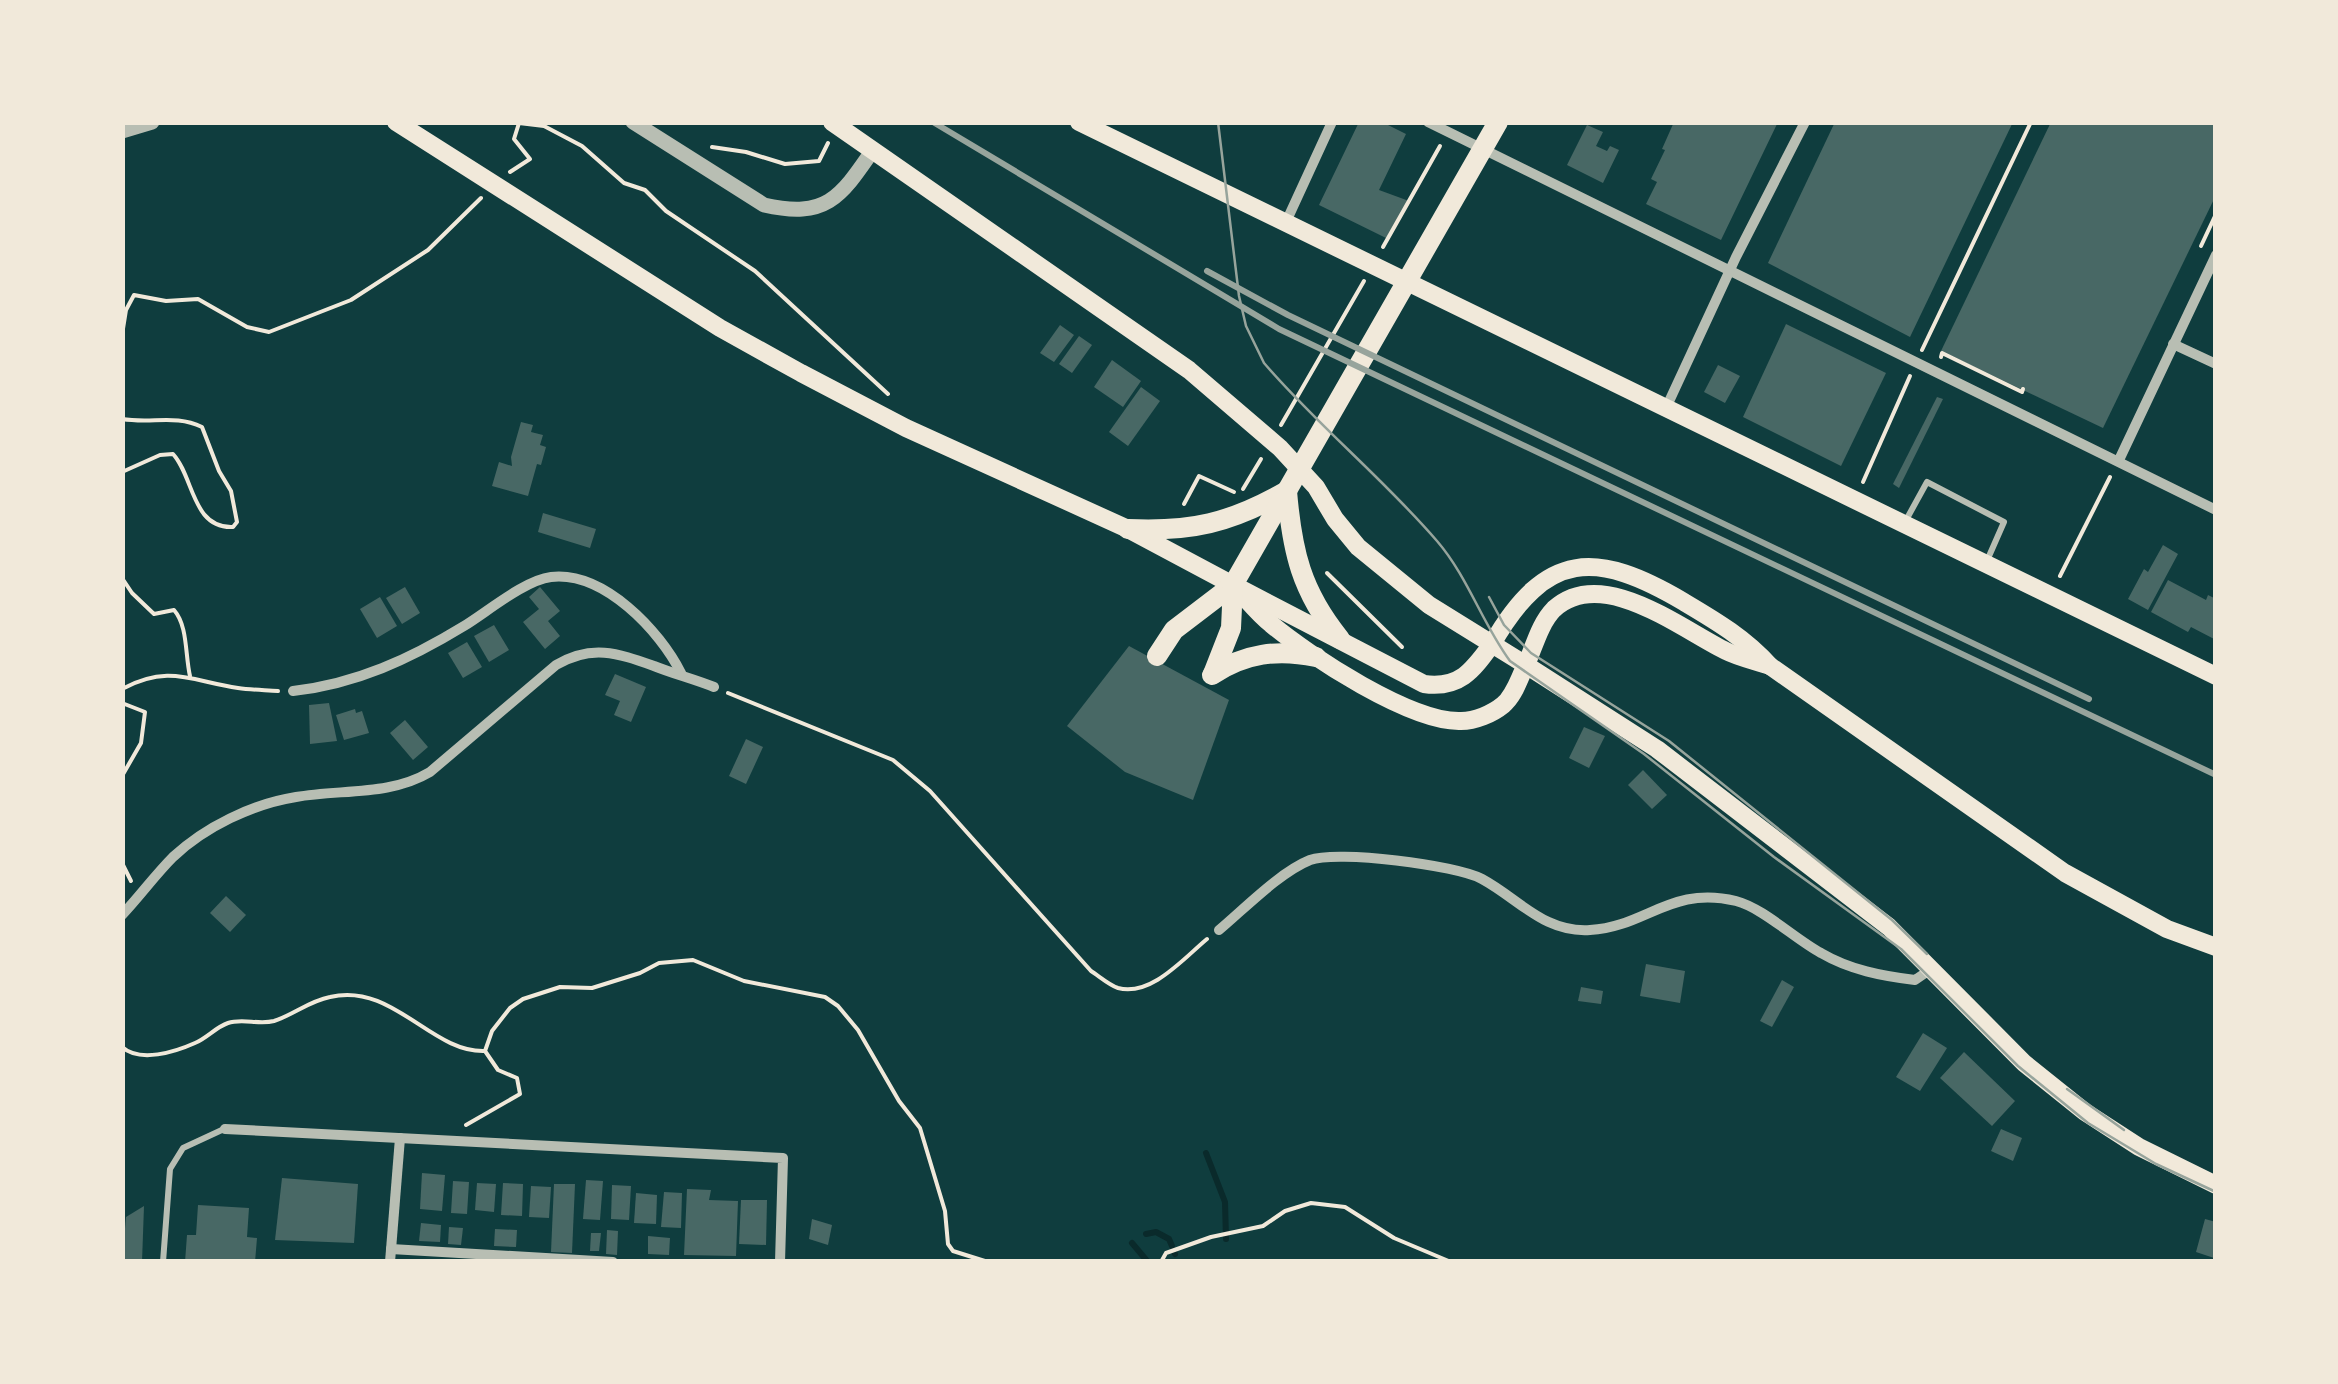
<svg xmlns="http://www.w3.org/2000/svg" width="2338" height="1384" font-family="'Asap Condensed',sans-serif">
<rect width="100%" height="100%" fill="#0f3d3e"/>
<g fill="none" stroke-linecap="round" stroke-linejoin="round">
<g stroke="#0a2a2b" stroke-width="6">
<path d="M1206 1153 1225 1202 1226 1239"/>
<path d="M1146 1234 1156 1232 1169 1239 1172 1246"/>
<path d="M1132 1243 1148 1262"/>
<path d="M1174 1252 1175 1254"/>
</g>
</g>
<g fill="#486865">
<path d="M1359 122H1382L1406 134 1379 190 1409 201 1386 238 1319 205Z"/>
<path d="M1674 122H1778L1721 240 1646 204 1657 182 1651 179 1665 150 1662 149Z"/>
<path d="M1835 122H2013L1910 337 1768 263Z"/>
<path d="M2051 122H2216V195L2103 428 1941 351Z"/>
<path d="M1587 125 1603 132 1596 146 1607 151 1610 146 1619 150 1603 183 1567 165Z"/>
<path d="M1786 324 1886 373 1841 466 1743 417Z"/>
<path d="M1060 325 1074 335 1054 362 1040 353Z"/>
<path d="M1079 336 1092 345 1072 373 1059 364Z"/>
<path d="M1112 360 1141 381 1123 407 1094 387Z"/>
<path d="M1718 365 1740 376 1725 403 1704 392Z"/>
<path d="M1141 387 1160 401 1128 446 1109 432Z"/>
<path d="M1937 397 1943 399 1899 488 1893 484Z"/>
<path d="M521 422 533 425 531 432 543 435 540 445 546 447 541 465 537 464 528 496 492 486 499 462 512 466 511 457Z"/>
<path d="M543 513 596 529 590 548 538 532Z"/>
<path d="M2163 545 2178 554 2148 610 2128 599 2144 569 2148 572Z"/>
<path d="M2168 580 2206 600 2208 595 2216 599V640L2191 627 2188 632 2151 612Z"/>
<path d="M405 587 420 613 402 624 386 598Z"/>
<path d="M540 587 560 611 548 621 560 636 545 649 523 622 539 609 529 597Z"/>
<path d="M380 597 397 626 377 638 360 609Z"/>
<path d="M494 625 509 650 489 662 474 636Z"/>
<path d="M467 642 482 667 463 678 448 653Z"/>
<path d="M1129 646 1229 700 1193 800 1125 772 1067 726Z"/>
<path d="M615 674 646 687 631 722 614 715 620 701 605 695Z"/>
<path d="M329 703 337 741 310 744 309 705Z"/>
<path d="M355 709 356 713 362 711 369 733 344 740 336 715Z"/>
<path d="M405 720 428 747 413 760 390 733Z"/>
<path d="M1584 727 1605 736 1589 768 1569 758Z"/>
<path d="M746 739 763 747 746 784 729 776Z"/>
<path d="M1643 770 1667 795 1652 809 1628 785Z"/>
<path d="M226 896 246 915 230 932 210 913Z"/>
<path d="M1646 964 1685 971 1680 1003 1640 996Z"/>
<path d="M1782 980 1794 987 1772 1027 1760 1021Z"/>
<path d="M1581 987 1603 991 1601 1004 1578 1001Z"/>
<path d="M1923 1033 1947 1048 1920 1091 1896 1077Z"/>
<path d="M1964 1052 2015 1101 1992 1126 1940 1078Z"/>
<path d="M2001 1129 2022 1138 2013 1161 1991 1151Z"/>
<path d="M422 1173 445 1175 442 1211 420 1209Z"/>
<path d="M282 1178 358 1184 354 1243 275 1240Z"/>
<path d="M586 1180 603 1181 600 1220 583 1219Z"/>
<path d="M453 1181 469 1182 467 1214 451 1213Z"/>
<path d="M477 1183 496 1184 494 1212 475 1210Z"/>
<path d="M503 1183 523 1184 522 1216 501 1215Z"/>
<path d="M554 1184H575L572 1253 551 1252Z"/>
<path d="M612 1185 631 1186 629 1220 611 1219Z"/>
<path d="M531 1186 551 1187 549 1218 529 1217Z"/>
<path d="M687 1189 711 1190 709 1200 738 1201 736 1256 684 1255Z"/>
<path d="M664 1192 682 1193 681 1228 661 1227Z"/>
<path d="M636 1193 657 1195 656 1224 634 1223Z"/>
<path d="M741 1200H767L766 1245 739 1244Z"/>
<path d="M198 1205 249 1208 247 1237 257 1238 255 1262H185L187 1235H196Z"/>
<path d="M144 1206 142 1262H122L126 1217Z"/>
<path d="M812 1219 832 1225 828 1245 809 1239Z"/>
<path d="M2205 1219 2216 1222 2214 1258 2196 1252Z"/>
<path d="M421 1223 441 1225 440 1242 419 1241Z"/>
<path d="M449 1227 463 1228 461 1245 448 1244Z"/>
<path d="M495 1229 517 1230 516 1247 494 1246Z"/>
<path d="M607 1230 618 1231 617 1255 606 1254Z"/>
<path d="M591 1233H601L599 1251H590Z"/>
<path d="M648 1236 670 1238 669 1255 648 1254Z"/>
</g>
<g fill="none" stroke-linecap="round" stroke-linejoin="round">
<g stroke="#f1e9da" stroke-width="4">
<path d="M712 147 746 152 785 164 819 161 828 143"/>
<path d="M510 172 530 159 514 139 519 123 544 126 582 146 624 183 645 190 666 211 755 271 888 394"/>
<path d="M2201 246 2216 214"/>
<path d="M1383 247 1440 146"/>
<path d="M122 335 126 310 134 295 166 301 198 299 247 327 269 332 351 300 428 250 481 198"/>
<path d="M1922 350 2031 122"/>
<path d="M1941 357 1942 353 2022 392 2023 389"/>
<path d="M122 419C152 424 175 414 202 427L219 471 231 491 237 522 233 527C192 529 194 477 173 454L160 455 122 472"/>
<path d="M1281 425 1364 281"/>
<path d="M1863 482 1910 376"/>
<path d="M1243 489 1261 459"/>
<path d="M1184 504 1199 476 1234 492"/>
<path d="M1327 573 1402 647"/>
<path d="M2060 576 2110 477"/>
<path d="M122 578 132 593 154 614 174 610C188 626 185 655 190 676"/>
<path d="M122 689C169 664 191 681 238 688 251 690 265 690 278 691"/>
<path d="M728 693 893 760 930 791 1091 971C1099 976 1109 985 1118 988 1151 997 1184 958 1207 939"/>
<path d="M122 703 145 712 141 743 122 776"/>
<path d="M122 863 131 881"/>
<path d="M122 1047C140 1063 175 1052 195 1043 207 1038 216 1027 228 1023 242 1018 259 1025 274 1021 293 1015 309 1001 330 997 393 982 431 1053 485 1051"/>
<path d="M466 1125 520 1094 517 1078 498 1070 485 1051 492 1031 510 1008 523 999 560 987 592 988 640 973 659 963 693 960 744 981 825 997 838 1006 858 1030 899 1101 920 1128 945 1211 948 1244 953 1251 988 1262"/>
<path d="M1161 1262 1166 1253 1211 1237 1263 1226 1285 1211 1311 1203 1345 1207 1394 1238 1451 1262"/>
</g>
<g stroke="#b8beb3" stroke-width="6">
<path d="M1905 522 1927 482 2004 522 1986 563"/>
<path d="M163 1262 170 1169 183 1148 224 1129"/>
</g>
<g stroke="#b8beb3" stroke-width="10">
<path d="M1428 122 2216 510"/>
<path d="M1286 222 1332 122"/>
<path d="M2173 344 2216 364"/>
<path d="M1666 408 1736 257 1805 122"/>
<path d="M2119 460 2216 255"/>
<path d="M293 691C356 684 410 659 464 626 487 612 525 580 551 577 604 571 660 631 681 673"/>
<path d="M122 915C140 896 155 875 173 857 205 827 252 804 296 797 341 789 390 796 430 772L556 665C592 644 617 653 654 666 674 674 694 679 714 687"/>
<path d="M1219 930C1244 909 1280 872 1310 860 1337 850 1456 865 1482 879 1519 899 1544 933 1590 930 1646 927 1671 885 1736 901 1763 908 1795 939 1821 953 1850 970 1882 976 1915 980L1931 969"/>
<path d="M225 1129 783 1158 780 1262"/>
<path d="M391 1249 613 1262"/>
<path d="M390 1262 400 1138"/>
</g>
<g stroke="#b8beb3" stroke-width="15">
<path d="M633 122 764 205C826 219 840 198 873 150"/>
<path d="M122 131 152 122"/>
</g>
<g stroke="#f1e9da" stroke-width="18">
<path d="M396 122 720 328 801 373 906 428 1128 529 1233 585"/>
<path d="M1492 644C1546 550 1596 550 1684 602 1716 621 1745 638 1770 666L2065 873 2167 929 2216 947"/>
<path d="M1770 666C1756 661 1740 658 1726 651 1681 629 1602 565 1554 609 1540 623 1534 647 1526 665L1657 749 1889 927 2024 1063 2085 1112 2139 1147 2216 1185"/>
</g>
<g stroke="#f1e9da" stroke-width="18">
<path d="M832 122 1189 370 1280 448 1316 487 1335 519 1358 547 1429 605 1526 665C1519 678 1515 695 1503 705 1492 714 1475 721 1461 721 1412 723 1309 656 1271 624 1257 613 1246 598 1233 585"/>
<path d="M1079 122 2216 676"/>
<path d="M1243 590 1424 684C1460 689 1473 670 1492 644"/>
</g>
<g stroke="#f1e9da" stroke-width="20">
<path d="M1287 491C1292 551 1301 591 1340 639"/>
<path d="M1128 529C1191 532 1230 523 1285 492"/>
<path d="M1157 656 1174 630 1233 585 1498 122"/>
<path d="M1213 674 1231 628 1233 585"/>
<path d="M1212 675C1245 653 1278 649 1316 657"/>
</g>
<g stroke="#97a49c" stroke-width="2.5">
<path d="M1218 122 1239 296 1246 326 1264 363C1318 426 1383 478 1437 541 1468 577 1482 623 1510 661L1644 754 1774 857 1901 949 2018 1066 2088 1123 2156 1164 2216 1192"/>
<path d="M1489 597 1504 625 1531 653 1669 741 1892 920 1927 954"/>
<path d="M2067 1089 2124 1130"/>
</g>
<g stroke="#97a49c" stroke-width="6">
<path d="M933 122 1279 329 2216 775"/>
<path d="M1207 271 1288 315 2089 699"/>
</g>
</g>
<rect width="2338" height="1384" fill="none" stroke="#f1e9da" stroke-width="250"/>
</svg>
